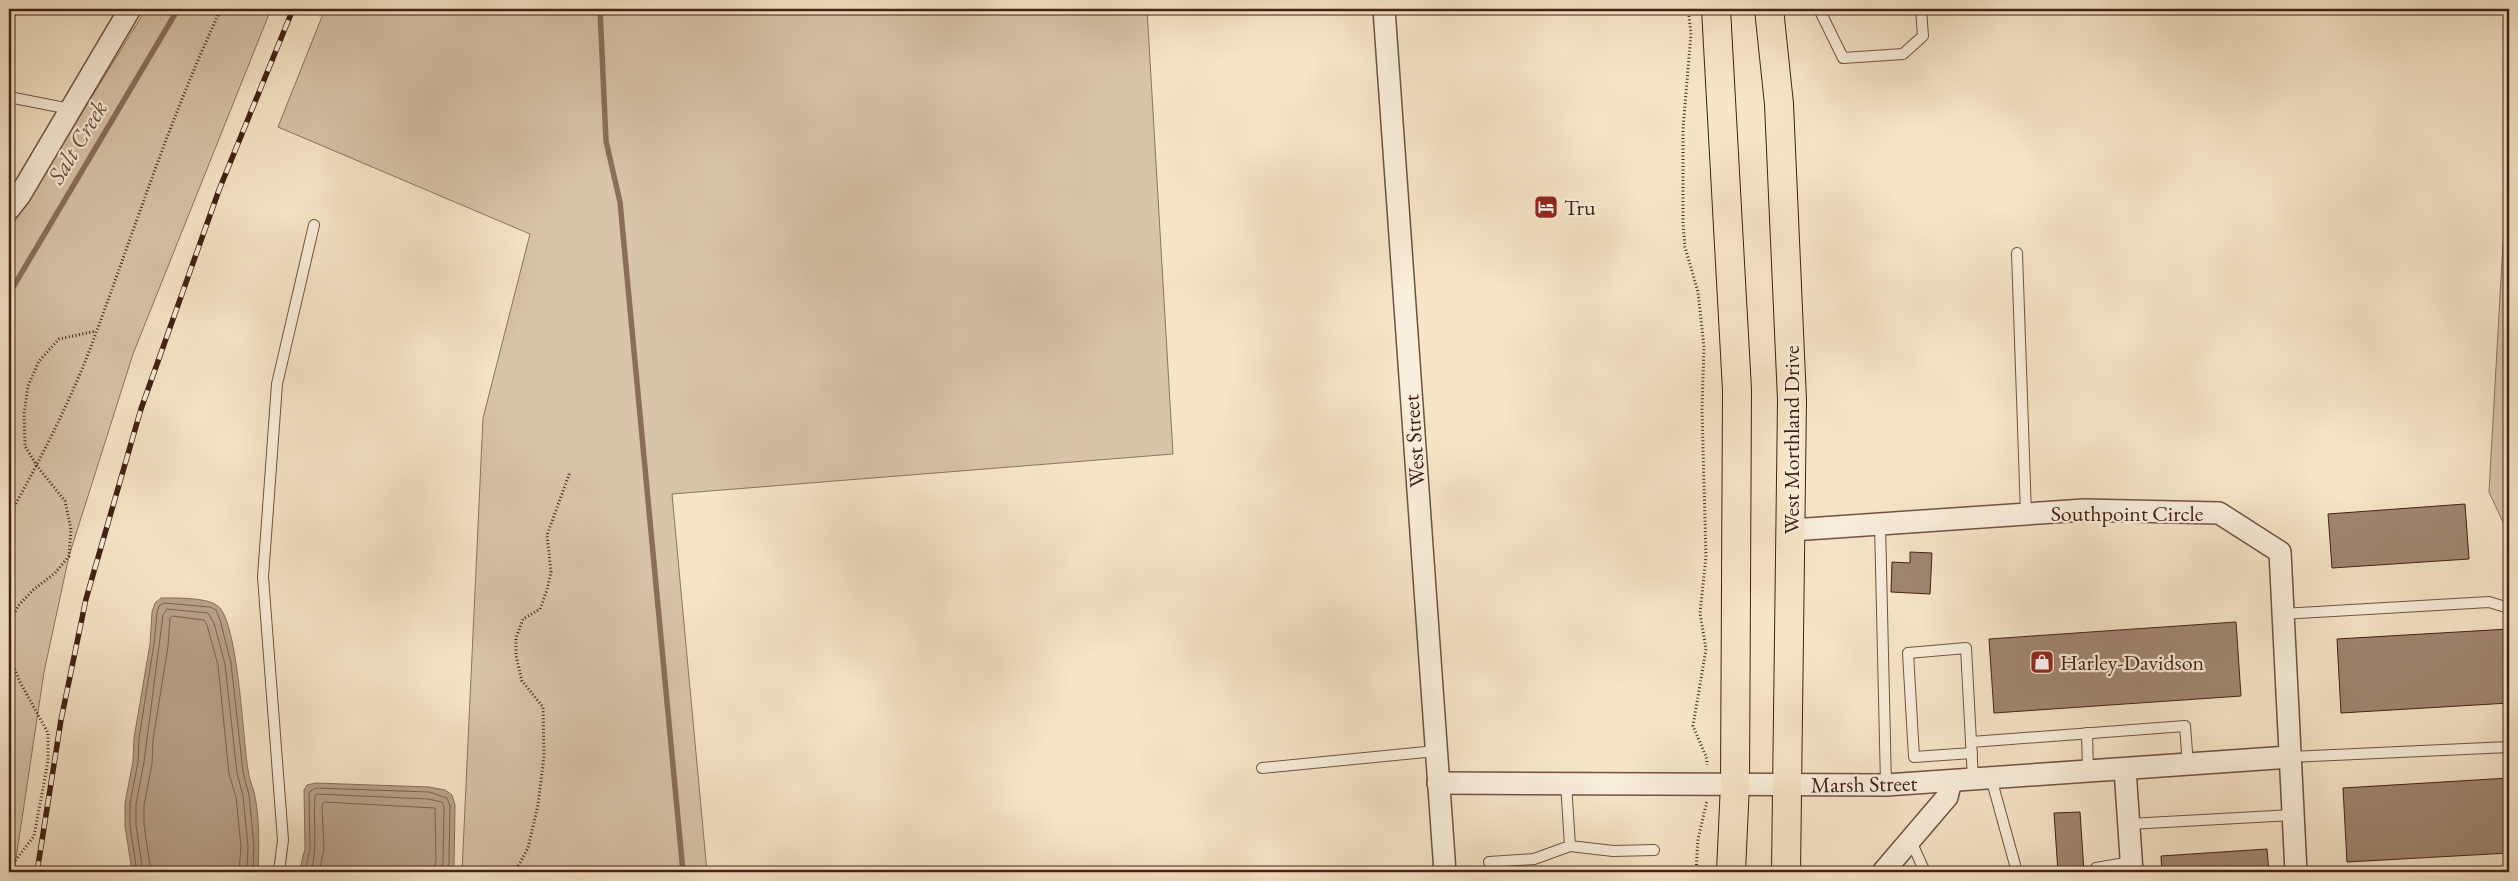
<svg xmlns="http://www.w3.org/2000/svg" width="2518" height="881" font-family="'EB Garamond',serif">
<rect width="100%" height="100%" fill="#f6e5c7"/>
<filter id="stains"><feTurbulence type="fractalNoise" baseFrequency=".004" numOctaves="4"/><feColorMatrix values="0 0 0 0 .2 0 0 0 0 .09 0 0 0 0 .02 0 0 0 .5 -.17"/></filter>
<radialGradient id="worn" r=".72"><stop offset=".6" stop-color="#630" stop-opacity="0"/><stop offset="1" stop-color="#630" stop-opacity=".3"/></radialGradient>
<g fill="#d8c4a9" stroke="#8e725e">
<path d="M146 9H271L133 354 69 556 44 672 14 872H9V231Z"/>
<path d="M325 9H1147L1173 454 672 494 707 872H462L483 418 530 234 278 127Z"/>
<path d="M2509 136V535L2489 492Z"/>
</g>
<g fill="#b9a28a" stroke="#8a6e5b">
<path d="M161 598C175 598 207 597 218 606 238 622 243 740 248 770 249 778 252 785 254 792 260 818 259 846 258 872L132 871 125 826V803L133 761 134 738 150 644 152 612 155 603Z"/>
<path d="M315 783 429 787 445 790 452 795 455 805 454 865 451 872H299L305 849 304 790 307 785Z"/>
</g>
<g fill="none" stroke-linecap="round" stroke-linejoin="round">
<g stroke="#7e614f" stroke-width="1">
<path d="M137 872 130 826V803L138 762 139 738 154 644 157 613 159 606 164 603 210 607 216 610 220 620 231 663 243 772 249 795 254 846 253 872"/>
<path d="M143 872 136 825V804L144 762 163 615 167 609 208 613 214 623 225 664 237 773 243 796 248 846 247 872"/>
<path d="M151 872 144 825V805L152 764 153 740 168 646 170 618 172 616 204 620 207 625 218 665 229 774 236 797 241 847 239 872"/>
<path d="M305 872 310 849 309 792 316 788 429 792 447 798 450 806 449 864 447 872"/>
<path d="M311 872C318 846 313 822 315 796L317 794 428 799 442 802 444 807 443 862 441 872"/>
<path d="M319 872 324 849 322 806 324 802 435 808 436 861 433 872"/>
</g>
<g stroke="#8a6e5b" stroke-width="5.5">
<path d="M600 9 606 141 620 202 683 872"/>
<path d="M9 294 178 9"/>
</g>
</g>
<g fill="#a08671" stroke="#432014">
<path d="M2465 504 2469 559 2332 568 2328 514Z"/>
<path d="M1910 552 1932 553 1930 594 1891 592 1892 562 1910 563Z"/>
<path d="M2236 622 2241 696 1994 713 1989 639Z"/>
<path d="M2509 629V703L2341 713 2337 639Z"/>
<path d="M2509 778V853L2347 862 2343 788Z"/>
<path d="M2080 812 2084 872H2058L2054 813Z"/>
<path d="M2267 849 2269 872H2162L2161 856Z"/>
</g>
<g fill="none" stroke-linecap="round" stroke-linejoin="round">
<g stroke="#705141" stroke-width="12">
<g id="lane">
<path d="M1819 9 1843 58 1903 54 1923 36 1921 9"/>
<path d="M9 97 70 109"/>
<path d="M2017 253 2026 514"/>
<path d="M1880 524 1886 785"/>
<path d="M2283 614 2489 602 2509 608"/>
<path d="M2087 733 2088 771"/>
<path d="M1971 742 1966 648 1908 653 1914 757 1972 753"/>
<path d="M2290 757 2509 747"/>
<path d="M1262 768 1436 751"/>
<path d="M1991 778 2017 872"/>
<path d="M1973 779 1971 742 2185 726 2188 765"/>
<path d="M2129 824 2293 815"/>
<path d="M1910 839 1925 872"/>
<path d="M1570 846 1613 851 1654 850"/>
<path d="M1489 862 1534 859 1570 846 1566 783"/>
<path d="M279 872 283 840 263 577 277 384 314 225"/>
<path d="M2095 872 2096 868 2131 862"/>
</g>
</g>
<g stroke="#705141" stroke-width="24">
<g id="street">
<path d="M1384 9 1445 872"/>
<path d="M9 209 20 195 130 9"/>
<path d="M1792 530 2084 510 2219 513 2280 552 2296 872"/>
<path d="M2125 769 2132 872"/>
<path d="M1438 783 1886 785 2290 757"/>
<path d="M1883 872 1947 797 1951 781"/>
</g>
</g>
<g stroke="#432014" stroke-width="30">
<g id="highway">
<path d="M1716 9 1737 390 1735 784 1731 872"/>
<path d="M1769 9 1779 104 1792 400 1786 872"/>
</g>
</g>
<g stroke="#432014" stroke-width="3" stroke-dasharray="1 2.5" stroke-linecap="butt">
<path d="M1688 9 1691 33 1683 129V224L1685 247 1698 292 1704 347 1702 410 1706 557 1700 613 1706 649 1693 726 1707 759V765"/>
<path d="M9 516C39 462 68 406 90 349 133 235 169 119 221 9"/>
<path d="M9 624 18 606 33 590 55 573 69 556 71 529 65 501 37 466 25 446 24 414 28 386 39 361 59 339 96 331"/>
<path d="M9 656 20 682 48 733V761L34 836 9 869"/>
<path d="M515 872 528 848 538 805 544 756 543 707 522 681 516 656V638L523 619 540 609 547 590 551 572 547 535 570 472"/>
<path d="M1696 872 1698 839 1707 801"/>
</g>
<use href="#lane" stroke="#f9eedb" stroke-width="10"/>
<use href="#street" stroke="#f9eedb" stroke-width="21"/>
<use href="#highway" stroke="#f6e5c7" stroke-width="28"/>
<g stroke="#432014" stroke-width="5.5">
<path id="rail" d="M37 872 61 720 86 599 141 409 219 190 293 9"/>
</g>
<use href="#rail" stroke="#f9eedb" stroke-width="4" stroke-dasharray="11" stroke-linecap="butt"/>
</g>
<defs>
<g id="hotel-square" transform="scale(1.25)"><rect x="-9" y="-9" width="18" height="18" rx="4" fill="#8f2418" stroke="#f9eedb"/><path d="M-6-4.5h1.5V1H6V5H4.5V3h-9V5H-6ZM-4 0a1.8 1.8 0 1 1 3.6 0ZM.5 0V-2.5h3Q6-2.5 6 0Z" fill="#fff"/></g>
<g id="shop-square" transform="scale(1.25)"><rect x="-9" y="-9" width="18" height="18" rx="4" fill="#8f2418" stroke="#f9eedb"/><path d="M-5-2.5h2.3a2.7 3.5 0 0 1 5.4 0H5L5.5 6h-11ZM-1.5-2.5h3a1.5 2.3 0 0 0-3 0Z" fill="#fff"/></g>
</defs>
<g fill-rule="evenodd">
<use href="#hotel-square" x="1546" y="207"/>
<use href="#shop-square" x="2042" y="662"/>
</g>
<g text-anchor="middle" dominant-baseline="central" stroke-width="4.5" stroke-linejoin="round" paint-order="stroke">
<g font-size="22" fill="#432014" stroke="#f9eedb" text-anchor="start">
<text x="1564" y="207">Tru</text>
<text x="2060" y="662">Harley-Davidson</text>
</g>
<g font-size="22" fill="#432014" stroke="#f9eedb">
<text transform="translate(1791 440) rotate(-90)">West Morthland Drive</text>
<text transform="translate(1414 441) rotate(-94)">West Street</text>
<text x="2127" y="513">Southpoint Circle</text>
<text transform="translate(1864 784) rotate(-1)">Marsh Street</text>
</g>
<g font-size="24" font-style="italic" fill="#6c4e3d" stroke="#f9eedb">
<text transform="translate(77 142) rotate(-59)">Salt Creek</text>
</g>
</g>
<rect width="2518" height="881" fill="none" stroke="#f6e5c7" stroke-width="30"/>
<rect x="10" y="10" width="2498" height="861" fill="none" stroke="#432014" stroke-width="2.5"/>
<rect x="15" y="15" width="2488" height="851" fill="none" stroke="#432014"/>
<rect width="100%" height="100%" filter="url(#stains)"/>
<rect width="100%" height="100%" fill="url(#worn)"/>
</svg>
